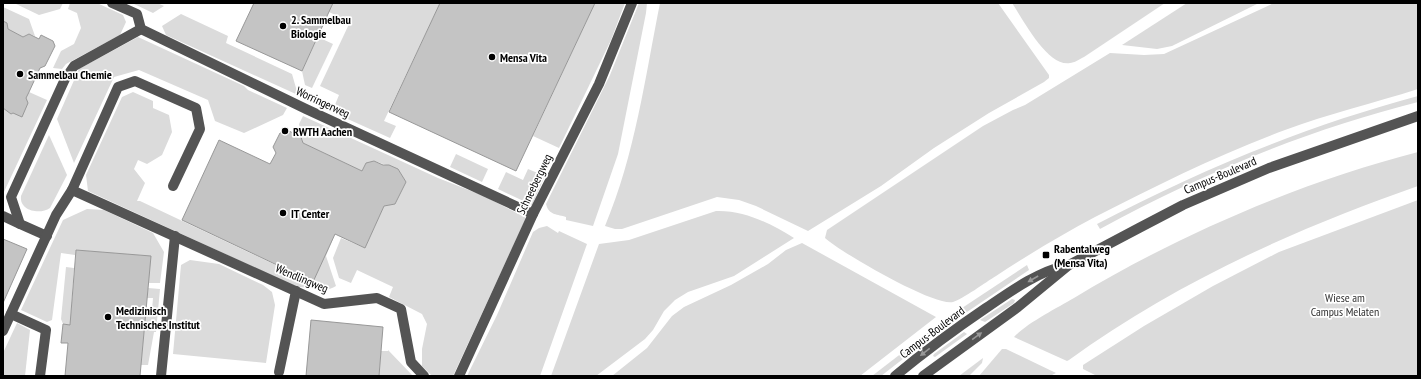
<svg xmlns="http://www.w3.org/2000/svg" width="1421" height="379" font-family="'PT Sans Narrow',sans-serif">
<rect width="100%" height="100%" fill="#fff"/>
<g fill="#dbdbdb">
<path d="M14 3H63L60 9 39 15Z"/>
<path d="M70 3H97L123 15 126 22 120 35 66 64 62 69 53 68 61 51 74 44 81 28 77 13 68 9Z"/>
<path d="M132 3H157L164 6 153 13Z"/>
<path d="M333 3H440L384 121 396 126 390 138 332 112 339 95 320 86 350 22 329 12Z"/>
<path d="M595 3H625L611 40 559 148 533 136Z"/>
<path d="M639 3H647L646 13 618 154 593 226 566 220V217C558 214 549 216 546 204L610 75Z"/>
<path d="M660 3H998L1049 75V78L1044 82 989 113 934 148 881 186 808 231 756 206 739 200 717 197 622 229H615L605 226C635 155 645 78 660 3Z"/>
<path d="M1012 3H1165L1084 57C1080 59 1074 63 1070 63 1047 67 1023 19 1012 3Z"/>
<path d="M1187 3H1259L1172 46 1157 49 1122 45Z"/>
<path d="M1274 3H1418V89C1374 103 1328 114 1285 130 1220 154 1157 185 1095 217 1061 235 1028 255 996 276 986 282 963 299 953 302 935 307 840 252 825 238L827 230 983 126 1013 110 1025 105 1110 53 1144 55 1164 54Z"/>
<path d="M3 7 29 19 35 36 29 34 23 37 8 29 7 23 3 21Z"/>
<path d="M181 14 228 36 226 43 292 74 298 95 166 35 162 26Z"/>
<path d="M138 37 244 86 248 90 287 108 283 115 244 133 215 121 208 100 139 70 114 77 74 163 57 119 79 69Z"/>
<path d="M318 37 333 44 312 88 305 85 302 71Z"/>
<path d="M29 92 47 100 3 194V108L11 114 13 113Z"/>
<path d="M133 92 153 101V108L169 115 172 132 162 155 147 164 138 160 134 169 145 183 137 201H140L312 282 335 234 326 256 336 286C327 293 308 287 297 287L88 191 86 175 122 97Z"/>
<path d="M1418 96V102C1307 130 1201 174 1100 229L1097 224C1200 170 1306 126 1418 96Z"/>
<path d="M303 116 438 178 484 196 526 218 453 376H432L422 366V349L427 324 422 314 389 297 393 287 357 270 351 283 339 278 333 258 341 238 365 248 384 206 395 204 406 182 398 169 374 161 366 163 362 171 303 143 299 124Z"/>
<path d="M49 135 67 175 50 208C40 215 19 211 21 196Z"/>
<path d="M1418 152V186C1295 229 1175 283 1069 360L1067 361 1014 337C1027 323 1057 308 1074 298 1178 235 1301 182 1418 152Z"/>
<path d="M456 154 488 169 482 182 450 167Z"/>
<path d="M528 169 545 176 532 205 498 189 506 172 523 180Z"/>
<path d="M1418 200V376H1097L1083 369V365L1144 326 1213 286 1279 252Z"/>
<path d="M87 209 104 210 153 233 164 252 160 283H148L150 256 76 250 75 255 61 253 52 320 47 322 21 310 63 220Z"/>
<path d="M716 211C745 210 771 224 794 238L734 276 688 292 675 300 664 311 653 330 645 339 596 376H551L599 244 629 240Z"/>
<path d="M547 226 558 233 559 231 587 244 540 376H467L497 315 533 232 539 228Z"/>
<path d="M802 243 936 317 860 376H612L647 348 672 316 684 307 731 285 768 264 786 250Z"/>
<path d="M190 260 219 264 263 285 272 292 275 305 266 363 173 354 181 265Z"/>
<path d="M1027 265 1029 270 964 314 959 310Z"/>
<path d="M66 267 74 268 70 325 63 324 61 319Z"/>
<path d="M148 288 160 289 156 332H154L148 365H141L146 311 152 310 153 298H147Z"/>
<path d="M1012 299 1015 300 1014 303 985 322 980 320Z"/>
<path d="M942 322 948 324 881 376H872Z"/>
<path d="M17 323 30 330 25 376H3V353Z"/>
<path d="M964 332 967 334 935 357 933 356 934 354Z"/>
<path d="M1002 349H1006L1056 373 1050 376H979Z"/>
<path d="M388 350 413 376H379L381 351H388Z"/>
<path d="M983 358 982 363 969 376H959Z"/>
</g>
<g fill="#c4c4c4" stroke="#989898">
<path d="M254 3H333L302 71 236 41Z"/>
<path d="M440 3H595L516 171 389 112Z"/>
<path d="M3 21 7 23 8 29 23 37 29 34 39 39 41 35 53 41 55 46 45 66 40 68 29 92 26 98 28 103 22 117 13 113 11 114 3 108Z"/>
<path d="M287 130 301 137 303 143 362 171 366 163 374 161 383 165H389L398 169 406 182 395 204 384 206 365 248 335 234 313 282 182 220 219 140 270 164 276 153 273 147 280 133Z"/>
<path d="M3 239 27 249 3 303Z"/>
<path d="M76 250 151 256 140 376H65L68 343H61L63 324 70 325Z"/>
<path d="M311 320 383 327 379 376H306Z"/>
</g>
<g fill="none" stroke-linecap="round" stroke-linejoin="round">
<g stroke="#545454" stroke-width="10">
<path d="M112 3 137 14 141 29 306 109 533 214"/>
<path d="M72 190 118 87 135 81 196 108 200 129 173 186"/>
<path d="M3 216 20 224"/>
<path d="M47 236 20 224 11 197 65 79 74 66 141 29"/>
<path d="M11 314 46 330 40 376"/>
<path d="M3 331 56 215 72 190 324 304 377 298 401 309 411 362 424 376"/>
<path d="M279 372 296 291"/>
<path d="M161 376 175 236"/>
<path d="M459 376 533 214 599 84 632 3"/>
<path d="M895 376C924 352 955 329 986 308 1011 291 1037 272 1067 265"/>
<path d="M923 376 1018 307 1069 265 1139 228 1183 205 1269 168 1418 116"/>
</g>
</g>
<defs><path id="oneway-solid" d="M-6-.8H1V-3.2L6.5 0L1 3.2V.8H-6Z"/></defs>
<g fill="#989898">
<use href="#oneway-solid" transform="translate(1033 279) rotate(150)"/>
<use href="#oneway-solid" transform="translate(977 336) rotate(-36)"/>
<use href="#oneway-solid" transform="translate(925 352) rotate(142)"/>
</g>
<g fill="#000" stroke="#fff" stroke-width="1.5">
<circle cx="283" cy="26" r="4"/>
<circle cx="492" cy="57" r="4"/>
<circle cx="20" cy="74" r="4"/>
<circle cx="285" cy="131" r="4"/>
<circle cx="283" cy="213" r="4"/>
<rect x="1042" y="251" width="8" height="8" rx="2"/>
<circle cx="108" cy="317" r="4"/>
</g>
<g text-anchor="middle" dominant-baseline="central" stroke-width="3.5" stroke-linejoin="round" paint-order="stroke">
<g font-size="12" font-weight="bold" fill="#000" stroke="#fff" text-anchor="start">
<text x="291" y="19">2. Sammelbau<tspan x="291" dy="14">Biologie</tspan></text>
<text x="500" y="57">Mensa Vita</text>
<text x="28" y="74">Sammelbau Chemie</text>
<text x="293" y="131">RWTH Aachen</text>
<text x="291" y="213">IT Center</text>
<text x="1054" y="248">Rabentalweg<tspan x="1054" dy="14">(Mensa Vita)</tspan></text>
<text x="116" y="310">Medizinisch<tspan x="116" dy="14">Technisches Institut</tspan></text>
</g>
<g font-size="12" fill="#000" stroke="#fff">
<text transform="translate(323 102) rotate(25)">Worringerweg</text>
<text transform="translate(1220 175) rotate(-23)">Campus-Boulevard</text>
<text transform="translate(534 184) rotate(-64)">Schneebergweg</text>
<text transform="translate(302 278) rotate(23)">Wendlingweg</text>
<text transform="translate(932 332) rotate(-37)">Campus-Boulevard</text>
</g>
<g font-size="12" fill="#323232" stroke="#fff">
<text x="1345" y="297">Wiese am<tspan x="1345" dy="14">Campus Melaten</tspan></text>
</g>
</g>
<rect width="1421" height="379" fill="none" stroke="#000000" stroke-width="8"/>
</svg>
